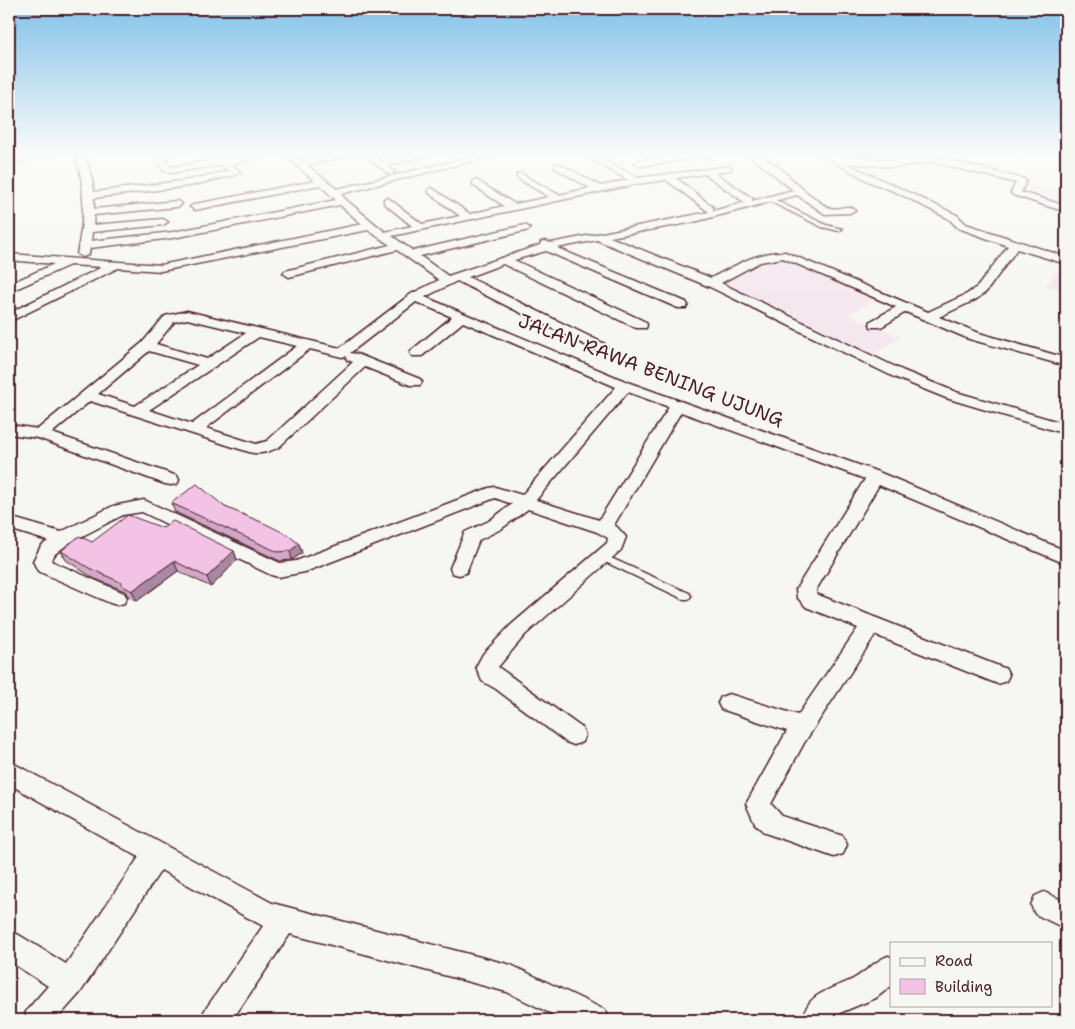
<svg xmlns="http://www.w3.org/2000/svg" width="1075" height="1029" font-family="'Shantell Sans',sans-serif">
<rect width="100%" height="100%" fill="#f6f6f2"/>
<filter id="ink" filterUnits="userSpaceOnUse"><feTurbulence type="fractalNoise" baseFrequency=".02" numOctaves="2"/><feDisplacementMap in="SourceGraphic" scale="10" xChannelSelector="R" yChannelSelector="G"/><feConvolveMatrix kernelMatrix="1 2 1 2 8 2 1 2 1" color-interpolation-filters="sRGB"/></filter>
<g filter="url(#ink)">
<g fill="#f5e7ee">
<path d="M1024 185 1066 189V207L1021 194 1020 188Z"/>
<path d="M774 256 800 265 877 299 847 314 901 337 871 356 718 282Z"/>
<path d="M1065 262 1066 291 1046 286Z"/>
</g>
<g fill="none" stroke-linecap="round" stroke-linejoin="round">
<g stroke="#4a1f2b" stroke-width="3">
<g id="lane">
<path d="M769 199H773L826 225 842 229 839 231 822 227 769 201Z"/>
<path d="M602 554 689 593 691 596 689 599H683L599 559 597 557 599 555Z"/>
</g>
</g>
<g stroke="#4a1f2b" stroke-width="3">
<g id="street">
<path d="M34 154H53L9 165V159Z"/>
<path d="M75 154H84L92 179 94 192 189 180 228 171 221 165 171 173 164 171 156 159 160 154H175L165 160 171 167 254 154H273L232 164 240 172 235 175 189 186 94 198V209L177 201 182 204 177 207 94 215 93 225 163 219 168 222 163 225 92 232 91 241 173 232 336 200 320 185 195 210 190 207 195 204 315 181 283 154H293L301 161 335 154H355L307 165 337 189 483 154H500L341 194 346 200 385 232 412 226 384 203V199L388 198 422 224 460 216 429 193V189L432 188 470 214 504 206 473 185V181L476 180 515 204 549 197 517 178V174L520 173 559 195 590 188 555 168V164L558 163 601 186 628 180 592 160 591 158 595 155 638 178 731 166V170L715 173 752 198V201L793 190 748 154C774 154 794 185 813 197 818 201 824 206 830 208 838 211 848 203 855 210L850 213 825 214 797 195 694 222 610 237 711 278C735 266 757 251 785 252L928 312 967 294 978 286 1008 246 958 228 949 219 898 193 868 181 820 154 896 161 933 156 1024 179 1026 181 1021 192 1066 206V212L1013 195 1011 193 1016 183 933 162 896 167 846 163 957 215 966 224 1066 257V264L1017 249 986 292 975 300 939 317 979 333 1066 358V366L969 339 906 312 881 327H871L870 324 871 321 896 307 783 258 760 262 721 283 904 371 956 392 1066 424V434L946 398 894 377 710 287 597 240 557 248 686 302 688 305 686 308H678L546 251 514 260 646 322 647 325 646 328H636L503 264 468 277 605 344 607 347 605 350H595L457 281 425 297 630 383 881 473 1066 551V564L879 485 816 590V594L1006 669 1009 675 1006 681 998 684 875 635 804 743 771 804 782 816 843 836 847 845 843 854 834 857 765 833 755 824 746 804 787 731 721 709 718 703 721 697 729 694 798 715 858 628 806 607 797 597 796 589 865 479 681 412 614 525 617 527 626 537 621 550 525 635 498 667 582 728 585 735 582 742 574 745 566 742 496 689 482 681 476 667 483 654 511 625 607 543 608 538 597 532 528 509 501 529 479 540 466 573 459 575 452 573 450 568 465 532 489 521 512 504 495 498 305 572 278 577 271 575 142 512 123 515 69 543 55 554 51 561 124 593 127 598 124 603 117 605 110 603 38 571 33 561 41 546 48 541 9 529V517L61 532 113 506 144 500 280 563 296 561 489 488 495 487 522 495 616 387 463 322 422 356H412L410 353 412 350 452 317 416 302 350 353 357 354 420 379 422 382 420 385H410L365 367 279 447C269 452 260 455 249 452L90 401 52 433 177 476 179 480 177 484 171 485 165 484 38 438 9 434V426L11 425 38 429 142 343 165 316 187 311 340 348 411 294 439 280 397 250 289 277 283 273 285 271 390 245 368 230 161 271 118 268 9 322V313L102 267 70 265 9 292V284L54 264 9 260V254L161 265 362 224 340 205 173 238 90 248 89 254 83 257 77 254C84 219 87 188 75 154ZM705 174 744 202H746L713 211V207L676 178ZM666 180 709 212 551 243 545 241 541 242 540 245 448 276 420 256 529 230 530 228 525 225 413 251 392 236 637 184ZM187 319 246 333 207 359 156 344 174 322ZM259 337 297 346 192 424 149 410ZM310 349 342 357 346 356 347 360 353 362 267 441 256 444 206 428ZM149 351 198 365 135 406 98 394ZM628 392 669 407 599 520 536 500Z"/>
<path d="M363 154H373L383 162 413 154H429L388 166 395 172 390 175Z"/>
<path d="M684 154H711L707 157 640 166 635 163 640 160Z"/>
<path d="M9 761 272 903 511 965 605 1010 610 1020H564L507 992 290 934 232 1020H200L205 1010 263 926 161 870 80 993 56 1020H22L27 1010 48 986 9 961V931L19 935 66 964 139 857 9 784Z"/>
<path d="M1044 892 1066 902V929L1035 914 1031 905 1035 896Z"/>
<path d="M888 956 891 957V986L876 998 842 1012 834 1020H804C804 992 836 989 855 978 867 971 875 961 888 956Z"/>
</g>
</g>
<use href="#lane" fill="#f6f6f2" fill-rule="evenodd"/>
<use href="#street" fill="#f6f6f2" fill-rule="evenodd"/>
</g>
<g fill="#d1a8c6" stroke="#4a1f2b">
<path d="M171 503 225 507 299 544 302 553 292 560 280 561 175 512Z"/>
<path d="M163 528 234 551 237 560 211 587 178 571 137 601 128 596 125 591 93 578 66 560 61 551 92 542Z"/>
</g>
<g fill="#aa88a1" stroke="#4a1f2b">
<path d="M299 544 302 553 292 560 290 551Z"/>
<path d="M234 551 237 560 211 587 207 577Z"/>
<path d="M174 561 178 571 137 601 132 591Z"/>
</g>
<g fill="#f3c3e6" stroke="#4a1f2b">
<path d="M197 484 225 507 266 524 288 535 299 544 290 551 278 552 171 503Z"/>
<path d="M128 515 163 528 173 521 234 551 207 577 174 561 132 591 123 586 120 582 89 568 61 551 79 536 92 542Z"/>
</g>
</g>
<linearGradient id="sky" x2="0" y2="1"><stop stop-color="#83c2ea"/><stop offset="0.52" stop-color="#fbfbf9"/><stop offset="1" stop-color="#fbfbf9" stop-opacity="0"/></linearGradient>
<rect width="1075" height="298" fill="url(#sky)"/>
<g text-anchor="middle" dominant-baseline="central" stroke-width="4" stroke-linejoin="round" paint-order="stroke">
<g font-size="19" fill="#4a1f2b" stroke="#f6f6f2">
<text transform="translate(651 370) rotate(21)">JALAN RAWA BENING UJUNG</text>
</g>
</g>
<rect width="1075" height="1029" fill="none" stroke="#f6f6f2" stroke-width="30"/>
<rect x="15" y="15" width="1045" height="999" fill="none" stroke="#4a1f2b" stroke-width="2" filter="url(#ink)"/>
<rect x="890" y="942" width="162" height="65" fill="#f6f6f2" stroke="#b1a0a2"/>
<rect x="900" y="958" width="25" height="8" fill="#f6f6f2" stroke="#b1a0a2"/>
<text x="935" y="966" font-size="15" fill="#4a1f2b">Road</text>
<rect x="900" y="979" width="25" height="15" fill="#f3c3e6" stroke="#b1a0a2"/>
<text x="935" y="992" font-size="15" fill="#4a1f2b">Building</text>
</svg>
